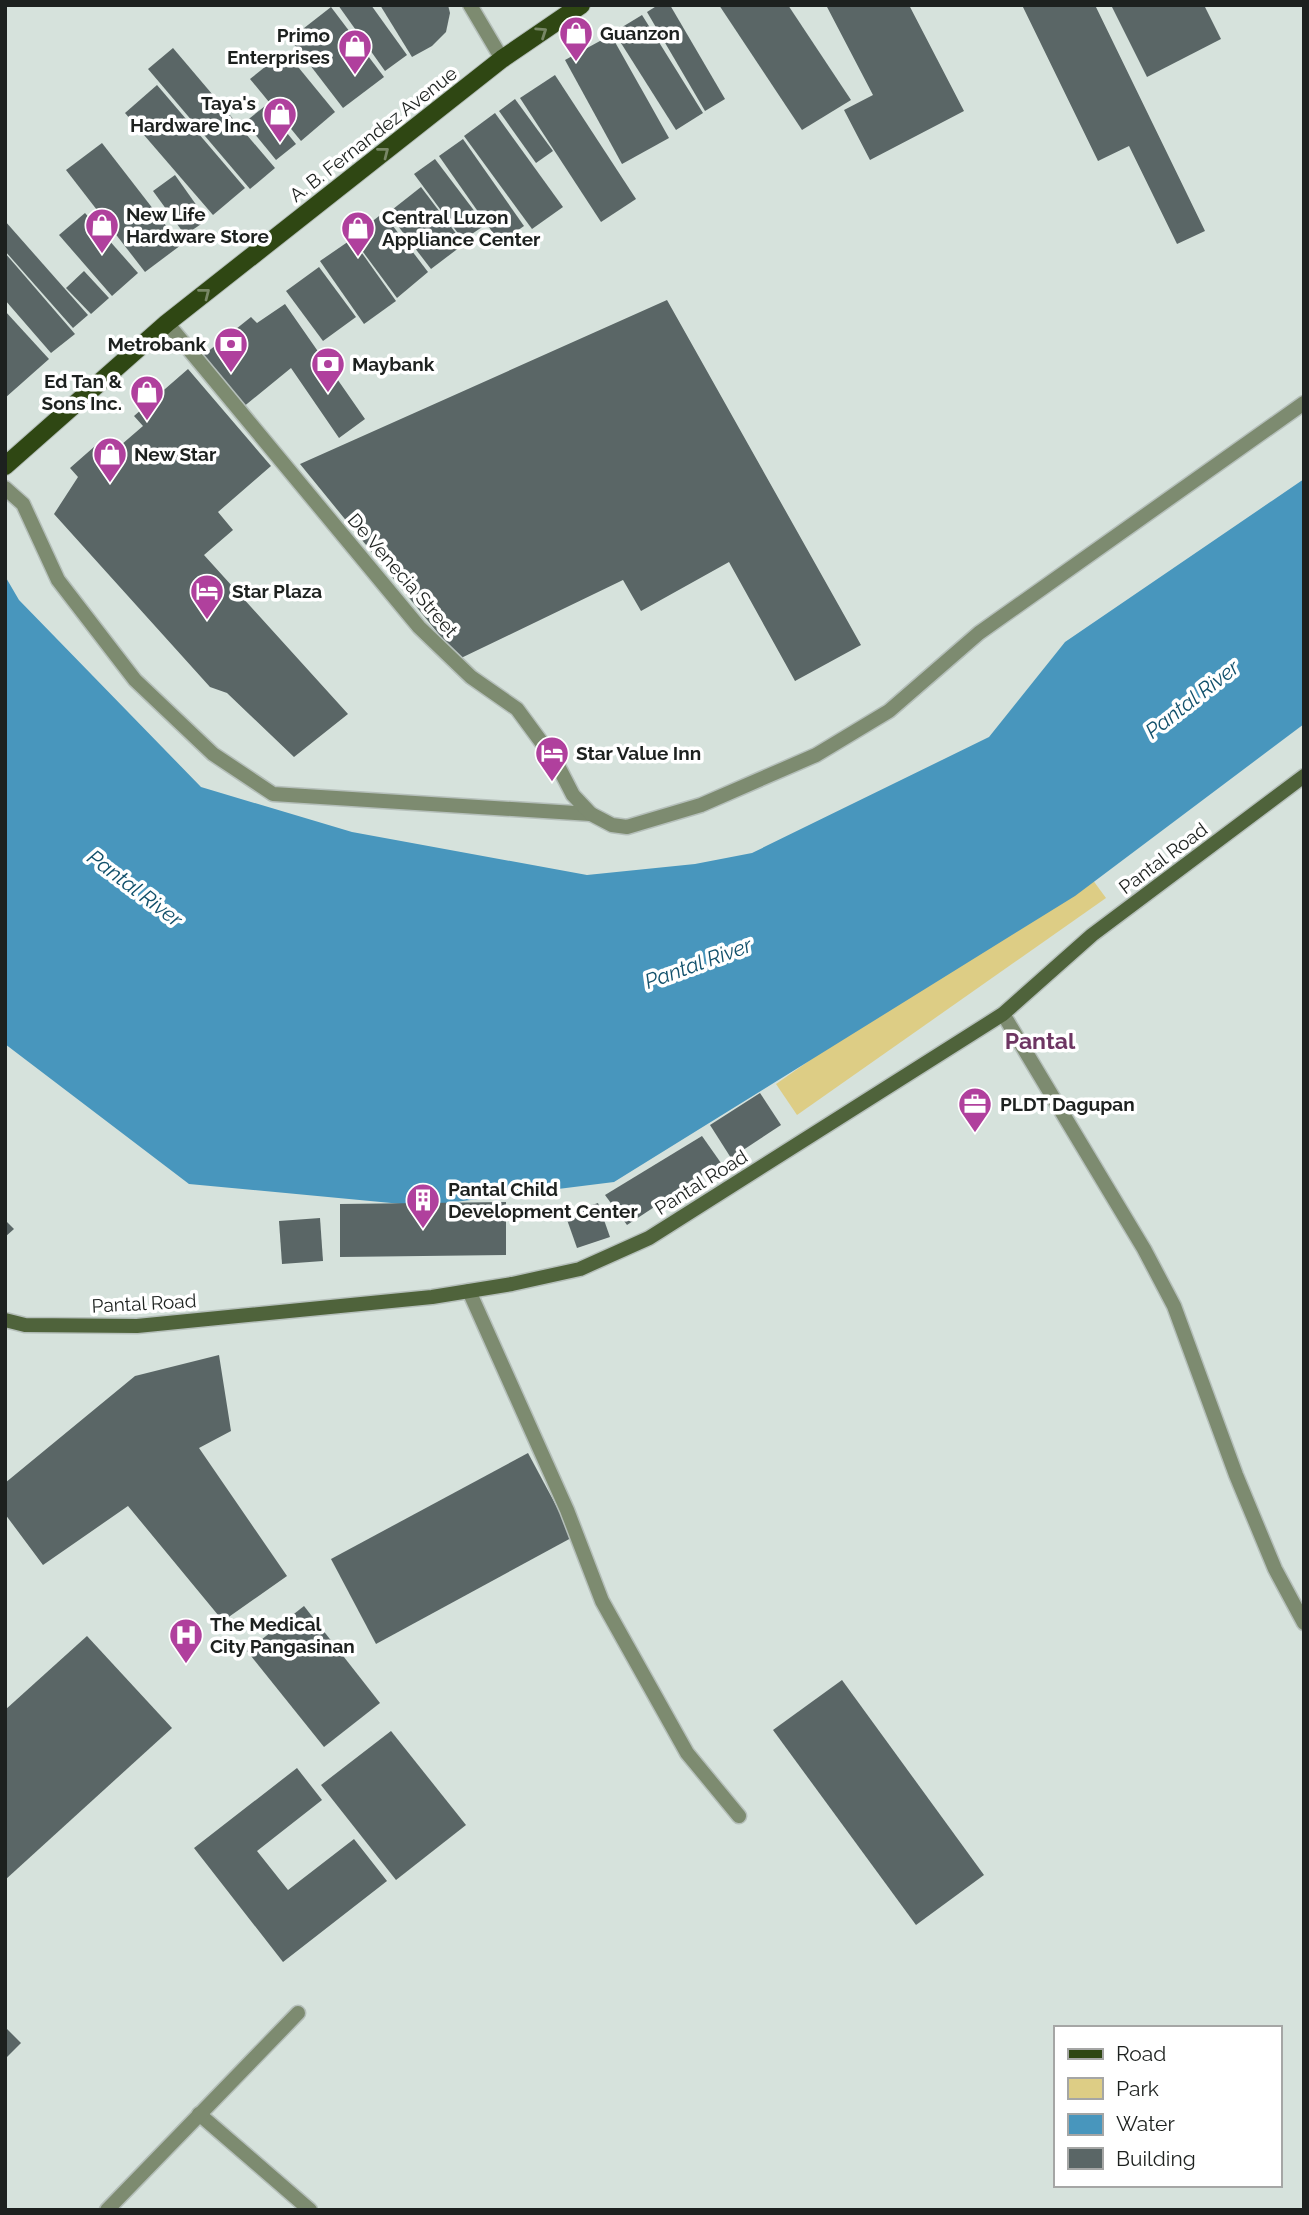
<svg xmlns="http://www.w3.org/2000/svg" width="1309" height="2215" font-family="Raleway,sans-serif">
<rect width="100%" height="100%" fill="#d6e2dc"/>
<path fill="#ddcd85" d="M1084 868 1106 898 797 1115 776 1084Z"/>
<path fill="#4896bd" d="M1304 479V724L1075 896 614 1182 423 1206 189 1184 5 1044V576L19 600 201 787 352 832 587 875 695 864 752 853 989 737 1065 642Z"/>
<g fill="#5a6666">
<path d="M338 5H371L407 55 385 71Z"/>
<path d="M380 5H448L450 13 446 32 432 46 412 57Z"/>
<path d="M658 5H670L725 99 705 111 647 12Z"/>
<path d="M719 5H788L851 100 802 130Z"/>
<path d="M826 5H909L964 111 870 160 844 110 873 95Z"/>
<path d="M1022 5H1095L1205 231 1177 244 1129 146 1098 161Z"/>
<path d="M1111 5H1204L1221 39 1147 77Z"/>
<path d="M331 7 384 77 343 108 290 39Z"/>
<path d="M642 15 703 113 676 130 614 32Z"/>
<path d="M611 35 669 138 622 164 565 60Z"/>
<path d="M173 48 275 168 250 189 148 69Z"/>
<path d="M285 51 335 112 301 141 250 79Z"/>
<path d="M555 75 636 199 601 222 520 98Z"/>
<path d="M157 85 245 188 213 215 125 113Z"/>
<path d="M515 99 553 151 536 163 499 111Z"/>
<path d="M265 106 296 144 276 160 245 122Z"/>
<path d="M495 113 563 207 532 229 464 136Z"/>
<path d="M463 139 524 226 500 243 439 156Z"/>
<path d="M102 143 181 245 145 272 66 170Z"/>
<path d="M435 159 485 225 463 240 414 174Z"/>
<path d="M175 175 207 220 185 235 153 191Z"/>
<path d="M421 187 464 244 431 269 388 213Z"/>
<path d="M85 213 138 273 112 296 59 235Z"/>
<path d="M383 213 428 272 397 298 352 237Z"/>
<path d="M5 221 88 315 73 328 5 251Z"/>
<path d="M352 239 396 301 364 324 320 261Z"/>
<path d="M5 253 75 334 51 353 5 300Z"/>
<path d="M319 267 356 317 323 341 286 291Z"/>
<path d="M84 271 109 298 91 314 66 288Z"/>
<path d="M667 300 861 645 795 681 729 562 641 611 623 580 459 659 300 464Z"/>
<path d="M285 304 365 419 339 438 291 368 242 408 201 357 251 317 257 323Z"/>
<path d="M5 311 49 359 5 398Z"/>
<path d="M188 369 271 466 218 512 233 530 204 555 348 714 294 757 227 693 210 687 54 514 78 477 70 468 103 439 114 451 143 426 134 416Z"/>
<path d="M760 1093 781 1125 731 1158 710 1125Z"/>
<path d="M702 1136 721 1163 627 1225 605 1195Z"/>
<path d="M506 1202V1255L340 1257V1204Z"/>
<path d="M598 1203 610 1237 577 1248 565 1214Z"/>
<path d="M320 1218 323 1261 282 1264 279 1221Z"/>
<path d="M5 1220 14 1229 5 1237Z"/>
<path d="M219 1355 231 1431 199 1448 287 1576 223 1621 128 1506 43 1565 5 1514V1483L135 1376Z"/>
<path d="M528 1453 573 1537 376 1644 331 1559Z"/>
<path d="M304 1606 380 1703 324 1747 247 1651Z"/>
<path d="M87 1636 172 1728 5 1880V1710Z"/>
<path d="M842 1680 984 1875 916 1925 773 1730Z"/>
<path d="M391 1731 466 1825 396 1880 321 1785Z"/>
<path d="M297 1768 322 1800 257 1851 288 1890 354 1839 387 1881 283 1962 194 1848Z"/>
<path d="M5 2027 21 2043 5 2059Z"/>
</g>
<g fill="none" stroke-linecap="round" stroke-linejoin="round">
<g stroke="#b5bfba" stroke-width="17">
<g id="lane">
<path d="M5 488 23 504 58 580 135 680 213 754 273 794 591 814"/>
<path d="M469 1291 567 1510 602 1601 687 1753 739 1816"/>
</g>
</g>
<g stroke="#b5bfba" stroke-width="17">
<g id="street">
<path d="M470 5 502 59"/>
<path d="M167 323 419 627 471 677 517 709 556 762 573 795 591 814 612 825 627 827 701 805 816 755 889 711 979 633 1304 403"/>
<path d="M1003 1014 1144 1249 1174 1306 1236 1475 1275 1569 1304 1623"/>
<path d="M199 2114 310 2210"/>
<path d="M107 2210 298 2013"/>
</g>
</g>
<g stroke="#b5bfba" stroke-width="17">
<path id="secondary" d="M5 1320 25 1325 137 1326 432 1297 512 1284 580 1269 649 1238 1003 1014 1092 935 1304 776"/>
</g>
<g stroke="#b5bfba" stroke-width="20">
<path id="primary" d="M5 466 167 323 502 59 581 5"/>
</g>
<use href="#lane" stroke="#7d8b70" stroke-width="14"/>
<use href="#street" stroke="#7d8b70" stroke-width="14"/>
<use href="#secondary" stroke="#4f633b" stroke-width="14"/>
<use href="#primary" stroke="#2f4713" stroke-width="18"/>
</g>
<defs><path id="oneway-chevron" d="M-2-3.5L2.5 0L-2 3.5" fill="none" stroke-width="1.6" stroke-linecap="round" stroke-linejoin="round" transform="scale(1.75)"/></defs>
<g stroke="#788766">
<use href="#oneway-chevron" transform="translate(542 32) rotate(-34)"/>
<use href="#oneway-chevron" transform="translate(384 152) rotate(-38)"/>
<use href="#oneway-chevron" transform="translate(205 293) rotate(-38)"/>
</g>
<defs>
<g id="shop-pin" transform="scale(1.75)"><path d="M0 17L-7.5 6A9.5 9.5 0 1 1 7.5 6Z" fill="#b0409d" stroke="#fff"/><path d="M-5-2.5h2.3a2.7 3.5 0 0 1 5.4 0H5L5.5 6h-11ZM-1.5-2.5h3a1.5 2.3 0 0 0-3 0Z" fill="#fff"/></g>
<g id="bank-pin" transform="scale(1.75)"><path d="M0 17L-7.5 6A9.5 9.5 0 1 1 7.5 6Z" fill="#b0409d" stroke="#fff"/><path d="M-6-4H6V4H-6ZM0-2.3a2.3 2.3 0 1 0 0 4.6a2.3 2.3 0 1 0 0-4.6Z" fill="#fff"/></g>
<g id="hotel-pin" transform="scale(1.75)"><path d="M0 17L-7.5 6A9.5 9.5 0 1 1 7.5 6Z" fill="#b0409d" stroke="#fff"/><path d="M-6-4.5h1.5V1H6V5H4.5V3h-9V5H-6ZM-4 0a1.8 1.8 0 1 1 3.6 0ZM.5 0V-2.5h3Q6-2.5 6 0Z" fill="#fff"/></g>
<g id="office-pin" transform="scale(1.75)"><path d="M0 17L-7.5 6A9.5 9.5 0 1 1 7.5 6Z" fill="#b0409d" stroke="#fff"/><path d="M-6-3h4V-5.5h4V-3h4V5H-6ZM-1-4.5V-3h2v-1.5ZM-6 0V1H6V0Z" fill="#fff"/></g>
<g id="building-pin" transform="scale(1.75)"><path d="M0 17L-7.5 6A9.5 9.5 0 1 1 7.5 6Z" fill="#b0409d" stroke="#fff"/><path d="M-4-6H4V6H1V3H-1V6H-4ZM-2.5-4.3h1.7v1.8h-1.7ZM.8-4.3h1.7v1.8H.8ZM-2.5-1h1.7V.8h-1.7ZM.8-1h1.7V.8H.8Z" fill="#fff"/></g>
<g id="hospital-pin" transform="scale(1.75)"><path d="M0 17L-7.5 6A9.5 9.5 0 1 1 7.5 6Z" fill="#b0409d" stroke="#fff"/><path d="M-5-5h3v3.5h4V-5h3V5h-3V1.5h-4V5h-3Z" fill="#fff"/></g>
</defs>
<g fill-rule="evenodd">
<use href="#shop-pin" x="576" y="33"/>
<use href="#shop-pin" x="355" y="46"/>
<use href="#shop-pin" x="280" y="114"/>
<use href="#shop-pin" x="102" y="225"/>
<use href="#shop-pin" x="358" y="228"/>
<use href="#bank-pin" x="231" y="344"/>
<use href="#bank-pin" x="328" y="364"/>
<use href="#shop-pin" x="147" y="392"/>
<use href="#shop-pin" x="110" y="454"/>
<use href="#hotel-pin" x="207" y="591"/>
<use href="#hotel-pin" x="552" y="753"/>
<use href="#office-pin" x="975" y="1104"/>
<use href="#building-pin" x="423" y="1200"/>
<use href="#hospital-pin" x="186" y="1635"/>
</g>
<g text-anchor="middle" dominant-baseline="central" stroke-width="7" stroke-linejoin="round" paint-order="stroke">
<g font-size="19" font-weight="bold" fill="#1d211f" stroke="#fff" text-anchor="start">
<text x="600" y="33">Guanzon</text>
<text x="330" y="35" text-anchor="end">Primo<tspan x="330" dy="22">Enterprises</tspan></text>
<text x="256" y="103" text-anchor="end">Taya's<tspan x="256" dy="22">Hardware Inc.</tspan></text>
<text x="126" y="214">New Life<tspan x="126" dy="22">Hardware Store</tspan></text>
<text x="382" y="217">Central Luzon<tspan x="382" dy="22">Appliance Center</tspan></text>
<text x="206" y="344" text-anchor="end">Metrobank</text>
<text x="352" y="364">Maybank</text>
<text x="122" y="381" text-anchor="end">Ed Tan &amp;<tspan x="122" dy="22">Sons Inc.</tspan></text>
<text x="134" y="454">New Star</text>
<text x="232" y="591">Star Plaza</text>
<text x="576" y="753">Star Value Inn</text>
<text x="1000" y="1104">PLDT Dagupan</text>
<text x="448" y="1189">Pantal Child<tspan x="448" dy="22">Development Center</tspan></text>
<text x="210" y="1624">The Medical<tspan x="210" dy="22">City Pangasinan</tspan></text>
</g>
<g font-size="19" fill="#1d211f" stroke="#fff">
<text transform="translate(373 134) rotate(-38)">A. B. Fernandez Avenue</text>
<text transform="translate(403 575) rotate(49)">De Venecia Street</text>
<text transform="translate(1163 858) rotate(-37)">Pantal Road</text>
<text transform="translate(701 1182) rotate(-32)">Pantal Road</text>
<text transform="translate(144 1303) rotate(-3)">Pantal Road</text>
</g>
<g font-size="21" font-style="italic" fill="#11506b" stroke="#fff">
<text transform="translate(1192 699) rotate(-38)">Pantal River</text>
<text transform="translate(135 888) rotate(37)">Pantal River</text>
<text transform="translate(698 963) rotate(-20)">Pantal River</text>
</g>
<g font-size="23" font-weight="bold" fill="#6d3562" stroke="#fff">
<text x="1040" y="1040">Pantal</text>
</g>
</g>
<rect width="1309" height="2215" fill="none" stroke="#1d211f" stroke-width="14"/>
<rect x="1054" y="2026" width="228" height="161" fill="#ffffff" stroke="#a5a6a5" stroke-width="2"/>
<rect x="1068" y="2049" width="35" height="10" fill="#2f4713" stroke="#a5a6a5" stroke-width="2"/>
<text x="1116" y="2061" font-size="21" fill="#1d211f">Road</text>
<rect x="1068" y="2078" width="35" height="21" fill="#ddcd85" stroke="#a5a6a5" stroke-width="2"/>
<text x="1116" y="2096" font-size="21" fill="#1d211f">Park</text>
<rect x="1068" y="2114" width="35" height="21" fill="#4896bd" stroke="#a5a6a5" stroke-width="2"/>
<text x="1116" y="2131" font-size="21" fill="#1d211f">Water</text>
<rect x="1068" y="2148" width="35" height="21" fill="#5a6666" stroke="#a5a6a5" stroke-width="2"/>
<text x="1116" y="2166" font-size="21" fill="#1d211f">Building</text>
</svg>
